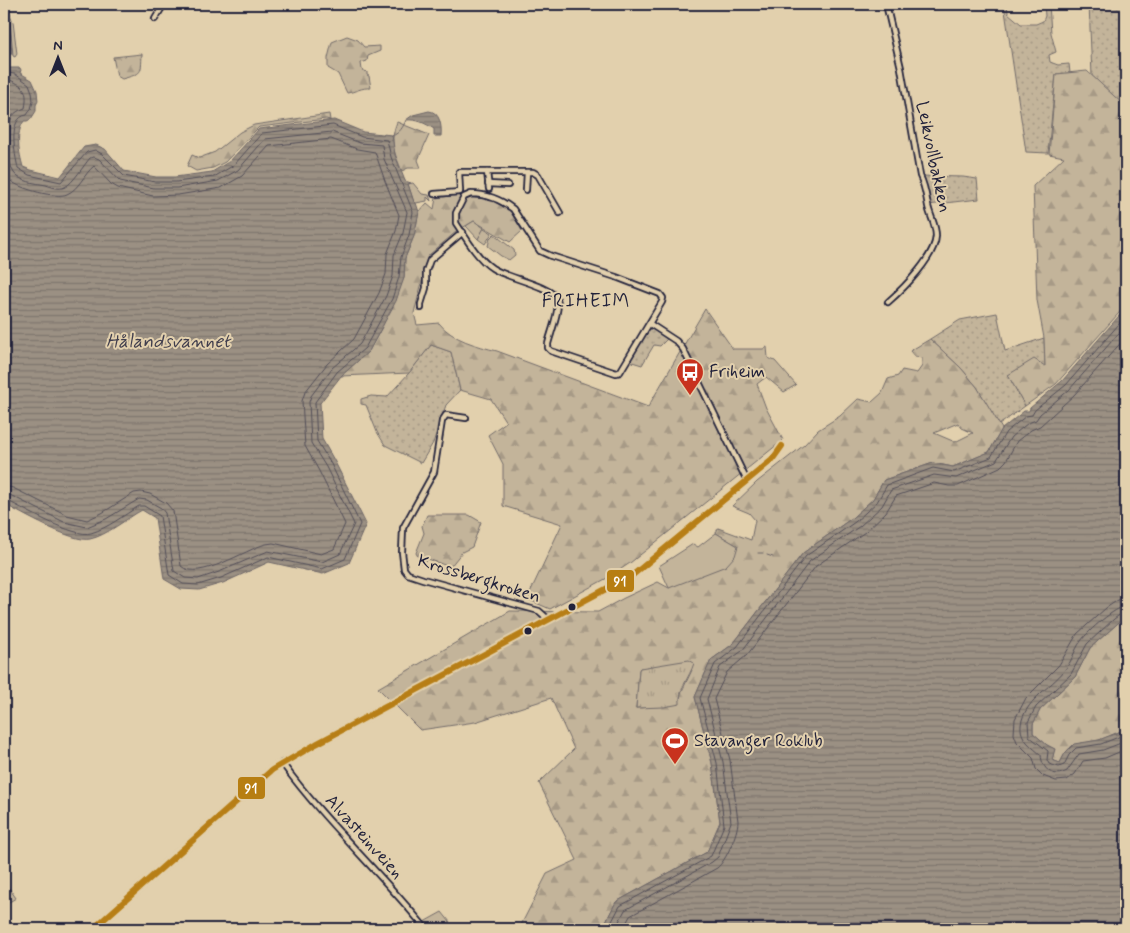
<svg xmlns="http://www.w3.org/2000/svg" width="1130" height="933" font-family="Mynerve,sans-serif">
<defs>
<pattern id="grass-dots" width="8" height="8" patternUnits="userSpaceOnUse" patternTransform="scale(1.25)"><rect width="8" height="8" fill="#c3b49a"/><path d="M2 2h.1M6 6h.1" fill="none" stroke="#a79a86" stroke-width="1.8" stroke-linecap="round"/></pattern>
<pattern id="forest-firs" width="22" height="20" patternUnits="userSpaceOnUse" patternTransform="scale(1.25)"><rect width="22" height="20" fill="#c3b49a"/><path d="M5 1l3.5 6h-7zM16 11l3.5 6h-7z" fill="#a79a86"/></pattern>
<pattern id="park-tufts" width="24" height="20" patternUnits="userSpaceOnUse" patternTransform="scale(1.25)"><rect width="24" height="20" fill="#c3b49a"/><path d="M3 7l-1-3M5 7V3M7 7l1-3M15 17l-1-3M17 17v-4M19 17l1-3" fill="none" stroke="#a79a86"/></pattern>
<pattern id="water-rules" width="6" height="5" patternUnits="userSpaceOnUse" patternTransform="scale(1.25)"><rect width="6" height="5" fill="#9b9083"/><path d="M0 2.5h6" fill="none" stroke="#7e756c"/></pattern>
</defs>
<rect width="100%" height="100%" fill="#e2d0ad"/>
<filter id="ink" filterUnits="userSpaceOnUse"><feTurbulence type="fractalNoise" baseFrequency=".02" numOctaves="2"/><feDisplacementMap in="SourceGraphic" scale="10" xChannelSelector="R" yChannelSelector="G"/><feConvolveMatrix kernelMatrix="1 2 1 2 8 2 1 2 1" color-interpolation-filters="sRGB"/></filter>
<g filter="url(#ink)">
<g fill="url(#grass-dots)" stroke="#726b6a">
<path d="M1004 4H1007L1008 13 1021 24H1036L1043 21 1045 16 1044 4H1049L1051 33 1056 52 1049 55 1050 62 1058 65 1069 64 1070 73 1056 74 1048 153 1026 152Z"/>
<path d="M1089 4H1126V107L1092 76Z"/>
<path d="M920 176 963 177 977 179 979 199 928 205Z"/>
<path d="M997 313 1005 351 1044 338 1045 367 1008 375 1025 406 999 425 977 387 961 368 930 339 960 320Z"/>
<path d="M651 329H654L667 339 660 346 654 345 642 365 629 361 647 330Z"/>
<path d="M431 345 451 352 460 390 446 405 433 443 421 463 385 445 377 432 366 405 361 404V399L371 396 387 397 409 373Z"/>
<path d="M4 881 16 898 4 905Z"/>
</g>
<g fill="url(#forest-firs)" stroke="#726b6a" fill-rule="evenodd">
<path d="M4 4H6L13 22 17 54 15 57 13 56 10 20 5 18 6 10Z"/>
<path d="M347 36 358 40 364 47 380 46V51L368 56 367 61 361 63 362 70 367 72V75L369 76 371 88C362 87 355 92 347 93L338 74 328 68V58L332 42Z"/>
<path d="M142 54C141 74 143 73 122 79L117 76 113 57Z"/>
<path d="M1087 71 1126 107V305L1056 384 1025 406 1008 375 1034 359 1045 366 1044 338 1037 300 1033 186 1064 157 1049 154 1056 74Z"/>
<path d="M329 114 330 120 326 119 259 127 225 162 213 168 196 171 187 166 192 155 199 158 215 152 240 132 254 125Z"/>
<path d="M397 122 429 135 418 160 421 168H408L402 171C394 152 389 142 397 122Z"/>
<path d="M413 183 422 194 429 195 431 201 427 197V201L416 203H414L408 184Z"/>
<path d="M458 195 467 198H488L510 210 522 231 510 242 474 221 457 231 429 255 414 313 417 325 439 323C452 340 478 346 497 351L648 407 705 309 733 349H763L767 347 768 358 775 361 796 385 784 392 766 377 757 384 766 408 783 440 630 563 609 577 550 609 527 599 562 524 503 506V464L488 435 506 422 491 399 460 390 451 352 431 345 409 373 341 376 369 351 382 327 404 278 405 258 414 236 419 212 427 203 434 209 436 198Z"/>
<path d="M930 339 961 368 977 387 1002 429 989 452 953 467 933 463 884 480 873 499 852 518 803 553 733 644 711 660 695 697 712 763 720 822 707 852 616 902 602 929H519L547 874 577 860 539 783 574 749 551 698 475 722 420 730 378 688 510 611 598 612 624 598 658 582 669 588 738 546 716 533 718 528 751 540 755 520 749 513 732 506 757 482 804 445 818 430 840 416 858 399 872 402 882 393 888 379 898 376 902 370 917 373 922 366V358L915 357 910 351ZM958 423 962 428 973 433 955 442 934 433ZM640 668 692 670 681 693 680 700 636 708 639 670Z"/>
<path d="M427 515H469L481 522 472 547 462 552 450 567 428 559 422 564 416 553 424 533 422 526Z"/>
<path d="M1126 616V729C1117 733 1108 737 1099 740 1077 746 1072 738 1060 763L1052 760 1054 749 1047 745 1033 733V724L1040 710 1075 677 1090 648Z"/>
</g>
<g fill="url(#park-tufts)" stroke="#726b6a">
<path d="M474 221 484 228 478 239 466 226Z"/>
<path d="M689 660 694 663C690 677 678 689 680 704L664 707 636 708 639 670 640 668Z"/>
</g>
<g fill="#c3b49a" stroke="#726b6a">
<path d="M484 228 492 233 485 244 478 239Z"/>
<path d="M494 234 514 250 515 255 509 260 501 256 488 246 490 238Z"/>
<path d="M716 533 738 546 735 556 726 566 669 588 659 566 693 544 698 547Z"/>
<path d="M442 912 450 922 441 929H430L424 922Z"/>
</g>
<g fill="url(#water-rules)" stroke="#6b6466">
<path d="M4 19H9L12 54H4L8 68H20L21 70 20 73 32 80 37 91 38 101 36 105V111L31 119 27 121H24C15 134 19 152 23 167L31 170 60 177 84 147 96 145 105 149 124 171 156 177H175L212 172 230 161 259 129 334 120 363 132 392 135 395 155 405 181 411 183 408 184 414 202 416 203 419 212 414 236 405 258 404 278 396 301 369 351 341 376 320 403 322 439 335 462 366 524 349 563 323 574 269 562 223 583 199 590 181 589 164 579 155 518 142 510C127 518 106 536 90 539 73 543 21 513 4 504Z"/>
<path d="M429 111C440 112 442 126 441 136H434V129C425 123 417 119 406 120L413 115Z"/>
<path d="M1126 308V616L1090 648 1075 677 1040 710 1033 724V733L1047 745 1055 749 1052 760 1060 763 1065 753 1074 744 1099 740 1126 729V929H602L616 902 707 852 720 822 712 763 695 697 711 660 733 644 803 553 852 518 873 499 884 480 933 463 953 467 989 452 1002 429 1024 411H1029L1030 408 1062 381Z"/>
</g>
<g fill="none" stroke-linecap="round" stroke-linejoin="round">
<g stroke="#524e58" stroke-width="1">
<path d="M4 70 7 73 15 74 29 84 32 92 33 101 31 109 27 115C7 117 15 155 18 168L29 175 61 182 87 152 95 150 102 154 124 176 155 182H176L214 177 234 165 262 133 333 125 362 137 387 140 391 157 413 212 409 235 401 257 399 277 392 299 365 348 337 372 315 402 317 441 331 464 360 524 345 559 322 569 268 557 221 578 198 585 183 584 169 575 160 516 144 506H139C124 515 108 528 91 533 74 538 24 509 8 501L4 500"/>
<path d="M4 78C22 84 29 88 25 108 20 110 15 112 12 117 5 129 6 162 14 173 20 182 36 183 46 185 52 187 59 190 65 187 73 183 84 165 90 158L94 157 99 159 120 181 154 188H177L218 181 238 170 265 139 332 132 360 143 382 145 384 159 392 178 407 212 403 233 394 255 393 276 386 296 360 344 332 368 311 396 309 402 311 443 326 467 354 524 340 554 322 562 268 551 219 572 198 579 185 578 174 571 165 513 161 508 147 500 139 499 106 519 87 527 64 522 10 495 4 494"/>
<path d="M4 168C5 173 7 178 11 181 20 189 57 199 67 194 79 189 84 174 94 166L111 184 118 188 153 196 178 195 221 188 242 176 269 146 331 139 357 149 375 152 385 181 399 215 396 231 387 254 386 274 379 293 354 339 327 364 305 392 302 401 305 446 319 471 345 524 334 549 321 554 273 543 266 544C246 549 198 582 181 566L173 511 166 503 150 494 141 492 134 493 102 513 87 520 67 515 13 488 4 486"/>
<path d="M1126 599 1118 600 1106 608 1077 634 1059 665 1026 698 1015 719 1014 734 1017 742 1033 758 1036 769 1043 776 1056 781 1067 780 1075 774 1083 761 1105 758 1126 749"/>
<path d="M1126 606C1115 607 1088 631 1081 641 1074 650 1072 662 1064 671 1051 687 1028 699 1022 720 1017 737 1030 745 1041 755 1042 769 1053 779 1067 771L1079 754 1103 750 1126 741"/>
<path d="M1126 613H1122L1114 619 1087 644 1071 674 1036 707 1028 722 1029 736 1048 751 1047 760 1049 764 1059 767 1064 765 1069 755 1076 748 1101 744 1126 734"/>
<path d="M608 929 620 906 711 856 724 825 717 763 700 698 715 664 737 647 806 556 855 522 877 502 887 485 933 468 954 472 991 457 1006 432 1026 416 1032 415 1035 410 1066 385 1126 316"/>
<path d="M615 929 625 910 712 862 718 857 731 822 723 762 707 699 720 667 742 651 810 561 860 526 882 506 891 490 934 475 956 478 996 461 1011 437 1028 423 1036 420 1040 414 1069 390 1126 325"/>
<path d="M623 929 630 916 717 868C726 861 738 833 738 821L730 760 714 699 727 672 747 655 816 566 865 532 886 512 896 496 934 483 949 486H958L1000 467 1006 461 1017 441 1031 430 1040 426 1074 395 1126 337"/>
</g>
<g stroke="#6b6466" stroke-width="1">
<path d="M392 136C400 133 403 127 406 120"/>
<path d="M758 553H763"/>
<path d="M767 555 773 557"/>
</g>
<g stroke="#22223b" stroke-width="8">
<g id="minor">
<path d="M886 4 901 68 920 176C925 186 926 195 928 206 930 216 936 225 936 236 935 257 904 288 888 302"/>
<path d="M155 19 164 4"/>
<path d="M487 172 489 189"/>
<path d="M488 184 508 185"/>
<path d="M526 190 527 172"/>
<path d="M460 191 459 172H533L538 175 560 213"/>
<path d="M434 194 460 192"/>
<path d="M471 194C487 194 500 199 513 209L540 251 551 256 616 277 660 294 663 298 662 302 620 372 616 373 551 351 548 348V344C550 335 561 307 557 299 550 285 506 278 492 268 477 258 466 238 456 223V213L464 197Z"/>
<path d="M421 308V304L426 288V271L430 260 463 232"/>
<path d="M650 324 676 341 683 349 747 481"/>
<path d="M466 418 446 415 442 421 434 472 403 528 402 552 404 569 408 574 423 579 539 611 548 619"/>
<path d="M282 763C325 822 380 872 426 929"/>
<path d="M93 929 272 770 316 744 634 574 772 460 782 446"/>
</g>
</g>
<use href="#minor" stroke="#e2d0ad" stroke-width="4.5"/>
<g stroke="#e2d0ad" stroke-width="10">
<path id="bus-1" d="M93 929 272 770 316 744 634 574 772 460 782 446"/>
</g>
<use href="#bus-1" stroke="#b77e12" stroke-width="6"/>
</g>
</g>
<defs>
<g id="bus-pin" transform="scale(1.4375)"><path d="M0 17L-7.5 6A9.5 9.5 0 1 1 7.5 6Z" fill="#c8321e" stroke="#e2d0ad"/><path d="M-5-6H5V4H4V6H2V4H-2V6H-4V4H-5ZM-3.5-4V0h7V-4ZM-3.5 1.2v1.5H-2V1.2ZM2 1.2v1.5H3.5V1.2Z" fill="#fff"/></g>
<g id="stadium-pin" transform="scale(1.4375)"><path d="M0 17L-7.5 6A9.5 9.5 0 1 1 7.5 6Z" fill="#c8321e" stroke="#e2d0ad"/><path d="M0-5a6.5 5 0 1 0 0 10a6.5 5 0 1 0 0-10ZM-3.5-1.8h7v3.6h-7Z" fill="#fff"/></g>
</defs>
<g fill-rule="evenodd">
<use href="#bus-pin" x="690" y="372"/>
<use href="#stadium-pin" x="675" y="741"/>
</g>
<g fill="#22223b" stroke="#e2d0ad" stroke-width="2">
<circle cx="572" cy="607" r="4.5"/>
<circle cx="528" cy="631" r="4.5"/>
</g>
<g text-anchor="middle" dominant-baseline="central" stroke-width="4" stroke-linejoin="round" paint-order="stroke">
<g font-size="18" fill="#22223b" stroke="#e2d0ad">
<text transform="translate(933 157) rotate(78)">Leikvollbakken</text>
<text transform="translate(479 579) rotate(17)">Krossbergkroken</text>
<text transform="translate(364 837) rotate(48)">Alvasteinveien</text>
</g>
<g font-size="18" fill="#22223b" stroke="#e2d0ad" text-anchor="start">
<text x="709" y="372">Friheim</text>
<text x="694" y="741">Stavanger Roklub</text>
</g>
<g font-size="19" letter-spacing="1" fill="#22223b" stroke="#e2d0ad">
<text x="586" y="301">FRIHEIM</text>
</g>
<g font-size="19" font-style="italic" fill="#403e4d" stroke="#e2d0ad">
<text x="168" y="341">Hålandsvannet</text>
</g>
</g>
<g stroke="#e2d0ad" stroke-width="2">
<rect x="606" y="569" width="29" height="24" rx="5" fill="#b77e12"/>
<rect x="237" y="776" width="29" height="24" rx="5" fill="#b77e12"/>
</g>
<g font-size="14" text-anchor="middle" font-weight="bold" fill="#fff">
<text x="620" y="586">91</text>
<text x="251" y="793">91</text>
</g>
<rect width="1130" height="933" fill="none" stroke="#e2d0ad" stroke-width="20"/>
<rect x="10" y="10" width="1110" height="913" fill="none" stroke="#22223b" stroke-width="2" filter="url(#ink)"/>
<g transform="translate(58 58)" stroke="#e2d0ad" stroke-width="4" paint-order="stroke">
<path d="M0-4L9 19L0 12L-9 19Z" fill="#22223b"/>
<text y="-8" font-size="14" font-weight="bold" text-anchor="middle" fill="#22223b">N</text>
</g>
</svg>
